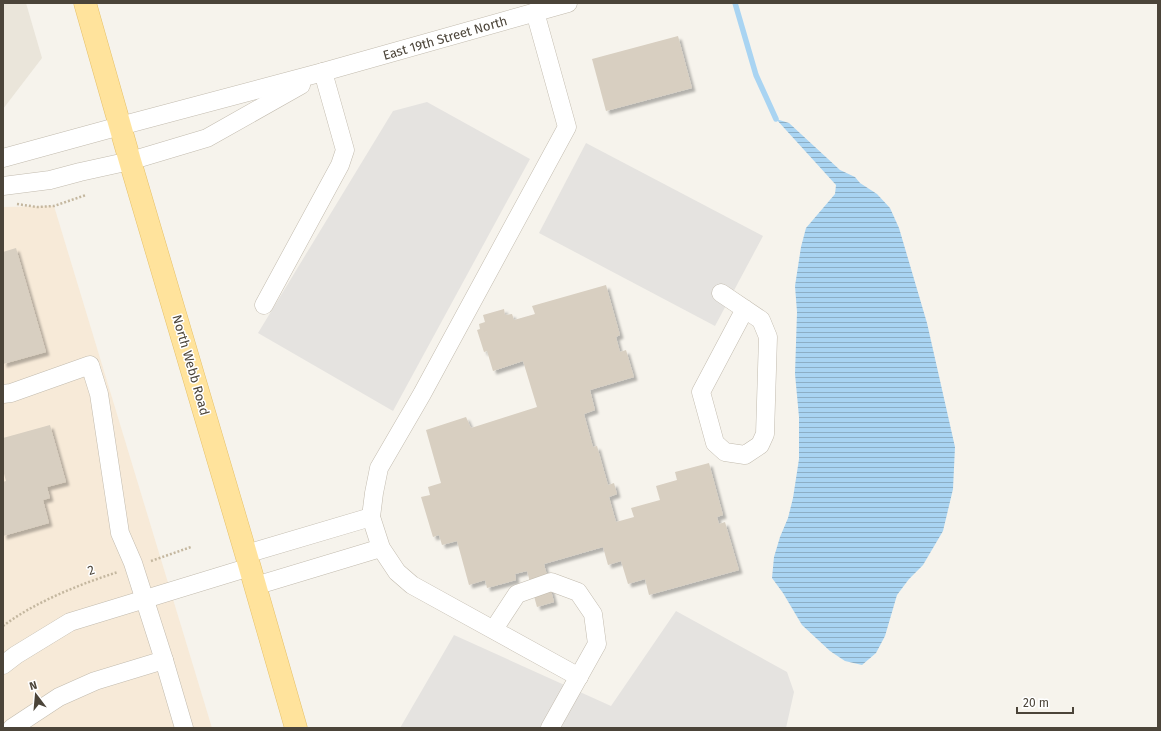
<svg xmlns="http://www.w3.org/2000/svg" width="1161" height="731" font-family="'Fira Sans',sans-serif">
<defs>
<pattern id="water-rules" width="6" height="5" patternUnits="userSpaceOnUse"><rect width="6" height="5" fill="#a9d4f2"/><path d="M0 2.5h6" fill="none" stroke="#8caec5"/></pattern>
<filter id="shadow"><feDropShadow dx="3.5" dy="3.5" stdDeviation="1" flood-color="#0004"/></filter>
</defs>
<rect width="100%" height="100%" fill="#f6f3ec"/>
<path fill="#eae5da" d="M3 3H26L42 58 3 109Z"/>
<path fill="#f7ead8" d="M54 206 212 728H3V207Z"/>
<g fill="#e5e3e0">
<path d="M427 102 530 159 393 411 258 333 393 111Z"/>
<path d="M586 143 763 236 715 326 539 233Z"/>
<path d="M676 611 787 672 794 692 786 728H400L454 635 611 706Z"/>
</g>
<path fill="url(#water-rules)" d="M776 119 789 123 840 170 855 177 860 183 877 194 890 208 899 228 927 323 955 447 953 489 943 531 923 565 909 579 897 595 885 636 876 653 862 665 845 661 830 651 802 625 783 593 772 578 774 557 780 537 788 518 793 498 799 459V417L795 374 797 312 795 286 801 247 806 228 835 194 836 185Z"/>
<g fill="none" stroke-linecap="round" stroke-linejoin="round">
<path stroke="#a9d4f2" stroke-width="5.5" d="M735 3 756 75 776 119"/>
</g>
<g fill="#d8cfc1" filter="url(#shadow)">
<path d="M678 36 692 88 606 111 592 59Z"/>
<path d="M16 248 46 352 3 364V252Z"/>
<path d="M606 285 620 335 616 337 620 352 626 350 634 377 590 390 595 410 584 414 593 447 597 446 608 485 614 483 617 494 609 497 616 522 634 517 631 508 660 500 656 486 677 480 675 472 709 463 723 515 717 517 719 524 725 522 739 570 649 595 645 579 628 584 621 561 608 565 603 547 544 564 554 602 537 607 527 571 515 574 516 580 487 588 485 580 469 585 457 541 442 545 439 535 433 537 421 497 430 495 428 487 441 483 426 430 466 417 471 428 537 407 523 361 493 371 487 351 484 352 477 330 480 329 479 324 485 322 483 315 504 309 505 315 512 314 514 320 535 314 532 306Z"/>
<path d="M50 425 66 482 47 487 50 498 43 500 49 523 3 536V482L6 481 3 470V438Z"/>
</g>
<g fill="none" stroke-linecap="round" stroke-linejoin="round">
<g stroke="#c2bbae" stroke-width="19">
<g id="minor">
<path d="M535 12 567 127 422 394 379 468 374 493 371 517 381 548 397 572 412 585 579 677"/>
<path d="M3 158 120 126 323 72 568 3"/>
<path d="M3 186 50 180 80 172 130 161 207 138 301 85"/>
<path d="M721 293 761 320 768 337 765 434 760 445 745 455 725 452 715 443 701 392 745 309"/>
<path d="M264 305 340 165 345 150 323 72"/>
<path d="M3 394 11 393 90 365 99 394 120 533 133 563 164 660 184 728"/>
<path d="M246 554 371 517"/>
<path d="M255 586 381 548"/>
<path d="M494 629 517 594 551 582 578 592 593 614 597 644 550 728"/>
<path d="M3 665 16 655 70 622 250 567"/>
<path d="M12 728 59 697 95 681 164 660"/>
</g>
</g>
<g stroke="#e6c16a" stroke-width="23">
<path id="major" d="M85 3 130 161 246 554 296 728"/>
</g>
<g stroke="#c4b79f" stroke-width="2.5" stroke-dasharray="2 2" stroke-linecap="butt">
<path d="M17 204 37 207 54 206 86 195"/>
<path d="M151 561 191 547"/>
<path d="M3 626C35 602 80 584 118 572"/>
</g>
<use href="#minor" stroke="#fff" stroke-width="18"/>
<use href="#major" stroke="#ffe39c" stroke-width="22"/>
</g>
<g text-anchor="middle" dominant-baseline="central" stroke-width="3" stroke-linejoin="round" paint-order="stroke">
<g font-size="13" fill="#4b4439" stroke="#fff">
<text transform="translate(445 38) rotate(-16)">East 19th Street North</text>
<text transform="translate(191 365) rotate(74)">North Webb Road</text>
<text transform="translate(91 570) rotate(-19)">2</text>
</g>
</g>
<rect width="1161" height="731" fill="none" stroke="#4b4439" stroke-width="8"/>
<g transform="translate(36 695) rotate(344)" stroke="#ffffff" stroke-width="3" paint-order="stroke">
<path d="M0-3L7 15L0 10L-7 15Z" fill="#4b4439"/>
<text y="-6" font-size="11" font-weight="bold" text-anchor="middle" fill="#4b4439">N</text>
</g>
<path d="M1017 707v6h56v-6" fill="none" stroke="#4b4439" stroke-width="2"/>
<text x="1023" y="707" font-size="12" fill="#4b4439" stroke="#ffffff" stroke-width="3" paint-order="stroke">20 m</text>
</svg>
